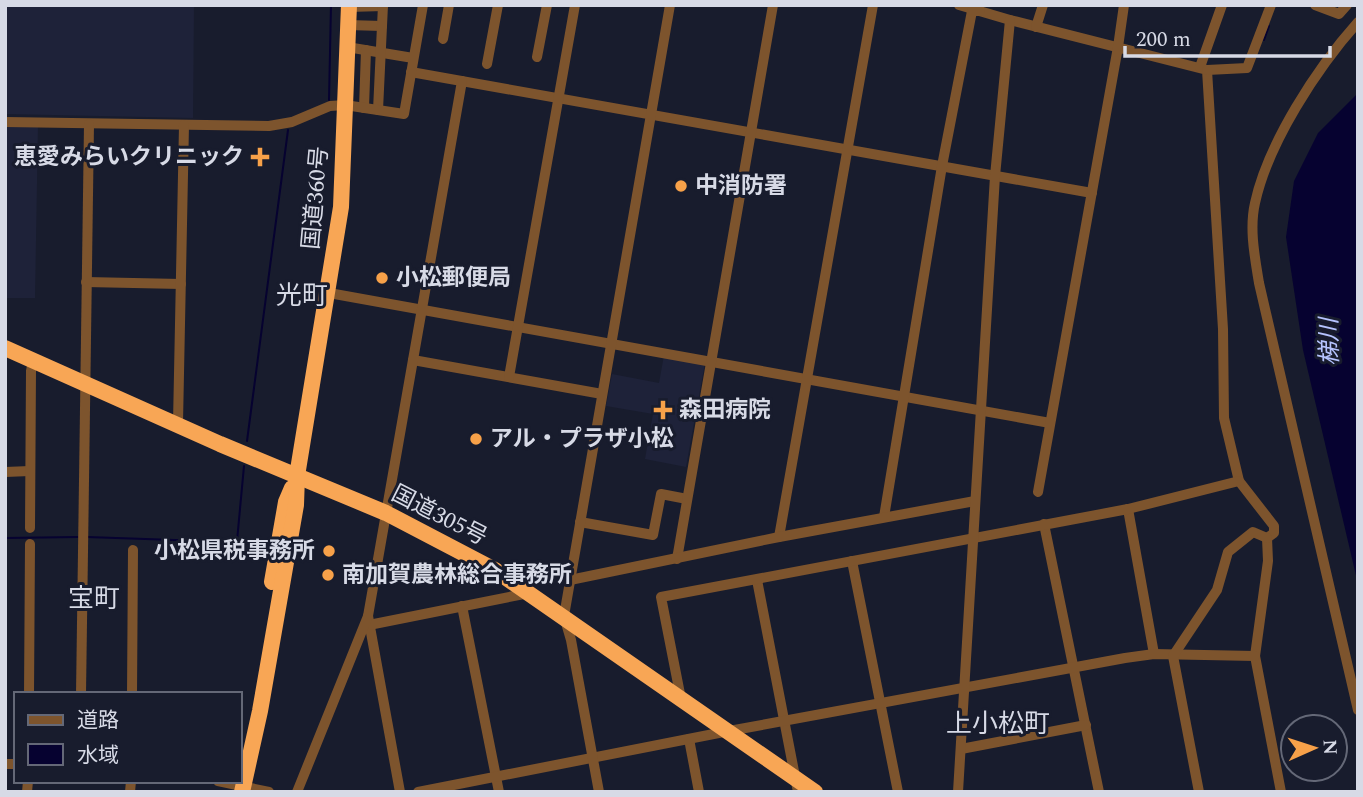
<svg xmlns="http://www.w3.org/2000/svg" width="1363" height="797" font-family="Spectral,'Noto Sans JP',serif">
<rect width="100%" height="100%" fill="#181c2d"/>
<g fill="#1e2239">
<path d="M5 5H194L193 118 5 114Z"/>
<path d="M5 124 38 125 35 298H5Z"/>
<path d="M664 355 705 363 686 467 645 459 653 414 606 406 612 374 659 383Z"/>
</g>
<path fill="#060230" d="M1358 93V584L1303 350 1286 237 1294 181 1318 133Z"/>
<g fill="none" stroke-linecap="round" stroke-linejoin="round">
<g stroke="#060230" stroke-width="2">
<path d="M1264 40 1269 26"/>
<path d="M329 100 331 5"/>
<path d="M247 441 288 130"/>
<path d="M87 537 233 542 237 541 244 466"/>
<path d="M5 538 78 537"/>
</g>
<g stroke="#7d542d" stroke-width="10">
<path d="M959 5 1010 20 1207 70 1223 329 1224 418 1239 481 1274 526V533L1267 538"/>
<path d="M1315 5 1339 14 1347 5"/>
<path d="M349 7 383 6"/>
<path d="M1358 22C1317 68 1268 143 1255 203 1249 229 1255 258 1259 283L1358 710"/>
<path d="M348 25 382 26"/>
<path d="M1036 27 1043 5"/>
<path d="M443 39 449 5"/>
<path d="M347 47 413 58"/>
<path d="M537 57 547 5"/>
<path d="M487 64 498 5"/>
<path d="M1200 67 1222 5"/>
<path d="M1207 70 1247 68 1271 5"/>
<path d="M411 72 1092 193"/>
<path d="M364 108 366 50"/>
<path d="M378 110 383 5"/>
<path d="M5 122 269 126 292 122 330 106 345 105 404 114 423 5"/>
<path d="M86 282 181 284"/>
<path d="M329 293 1050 423"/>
<path d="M413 360 602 394"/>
<path d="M509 377 575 5"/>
<path d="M178 423 184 125"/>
<path d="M5 472 30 471"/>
<path d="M1038 492 1118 47 1124 5"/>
<path d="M1128 509 1154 654"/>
<path d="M884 517 942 166 972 11H980"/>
<path d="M580 522 653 535 661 494 687 499"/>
<path d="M1044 524 1099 792"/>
<path d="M30 528 31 371 33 361"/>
<path d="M779 537 873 5"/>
<path d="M1267 538 1268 561 1255 656 1281 792"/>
<path d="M677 559 773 5"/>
<path d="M852 561 898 792"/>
<path d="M570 580 779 537 975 501"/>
<path d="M757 580 798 792"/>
<path d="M462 606 499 792"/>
<path d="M368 616 400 792"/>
<path d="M369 625 529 593"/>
<path d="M29 694 30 544"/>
<path d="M81 694 89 124"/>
<path d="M132 694 133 550"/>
<path d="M681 699 661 597 1128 509 1239 481"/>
<path d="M689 739 699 792"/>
<path d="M961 749 1086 725"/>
<path d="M5 764H16"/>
<path d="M218 781 269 792"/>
<path d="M27 792 28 781"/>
<path d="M130 792 131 781"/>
<path d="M297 792 368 616 462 81"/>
<path d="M418 792 729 731 1125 658 1154 654 1255 656"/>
<path d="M599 792 571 640 564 616 670 5"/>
<path d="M958 792 995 176 1010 20"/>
<path d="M1199 792 1173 656 1217 590 1228 552 1253 532 1267 538"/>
</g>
<g stroke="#f8a655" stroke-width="16">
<path d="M5 348 220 444 386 513 495 570 815 792"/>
<path d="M272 582 286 502 292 488"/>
<path d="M242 792 260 711 296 505 297 476 341 207 349 5"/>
</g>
</g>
<g fill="#f7a149" stroke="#181c2d" stroke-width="2.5">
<path d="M256.5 146.5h7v7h7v7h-7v7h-7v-7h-7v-7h7z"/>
<circle cx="681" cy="186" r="7"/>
<circle cx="382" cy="278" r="7"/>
<path d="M659.5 399.5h7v7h7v7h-7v7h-7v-7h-7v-7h7z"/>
<circle cx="476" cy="439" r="7"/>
<circle cx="329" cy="551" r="7"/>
<circle cx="328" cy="575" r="7"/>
</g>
<g text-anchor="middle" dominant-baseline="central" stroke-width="6" stroke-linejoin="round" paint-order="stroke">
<g font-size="23" font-weight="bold" fill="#d7dae6" stroke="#181c2d" text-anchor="start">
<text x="244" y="157" text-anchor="end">恵愛みらいクリニック</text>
<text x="695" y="186">中消防署</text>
<text x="396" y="278">小松郵便局</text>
<text x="679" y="410">森田病院</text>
<text x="490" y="439">アル・プラザ小松</text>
<text x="315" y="551" text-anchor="end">小松県税事務所</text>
<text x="342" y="575">南加賀農林総合事務所</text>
</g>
<g font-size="23" fill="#d7dae6" stroke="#181c2d">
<text transform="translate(316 198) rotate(-85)">国道360号</text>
<text transform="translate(439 516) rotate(27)">国道305号</text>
</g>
<g font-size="24" font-style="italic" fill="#b5c3fe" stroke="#181c2d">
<text transform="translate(1330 342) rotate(-91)">梯川</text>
</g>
<g font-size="26" fill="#d7dae6" stroke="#181c2d">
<text x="302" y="296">光町</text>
<text x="94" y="599">宝町</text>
<text x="998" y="724">上小松町</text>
</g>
</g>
<rect width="1363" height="797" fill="none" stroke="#d7dae6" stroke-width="14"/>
<rect x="14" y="692" width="228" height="91" fill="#181c2d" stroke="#646877" stroke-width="2"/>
<rect x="28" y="715" width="35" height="10" fill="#7d542d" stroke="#646877" stroke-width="2"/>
<text x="77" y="727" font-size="21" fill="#d7dae6">道路</text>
<rect x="28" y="744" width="35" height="21" fill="#060230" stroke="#646877" stroke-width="2"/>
<text x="77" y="762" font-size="21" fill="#d7dae6">水域</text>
<g transform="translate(1314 748) rotate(87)"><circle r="33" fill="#181c2d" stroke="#646877" stroke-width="2"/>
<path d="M0-5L12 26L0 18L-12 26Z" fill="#f7a149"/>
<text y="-10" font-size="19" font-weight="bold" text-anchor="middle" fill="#d7dae6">N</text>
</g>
<path d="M1125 46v10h205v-10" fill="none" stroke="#d7dae6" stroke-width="3.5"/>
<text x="1136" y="46" font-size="21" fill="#d7dae6" stroke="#181c2d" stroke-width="5" paint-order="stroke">200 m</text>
</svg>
